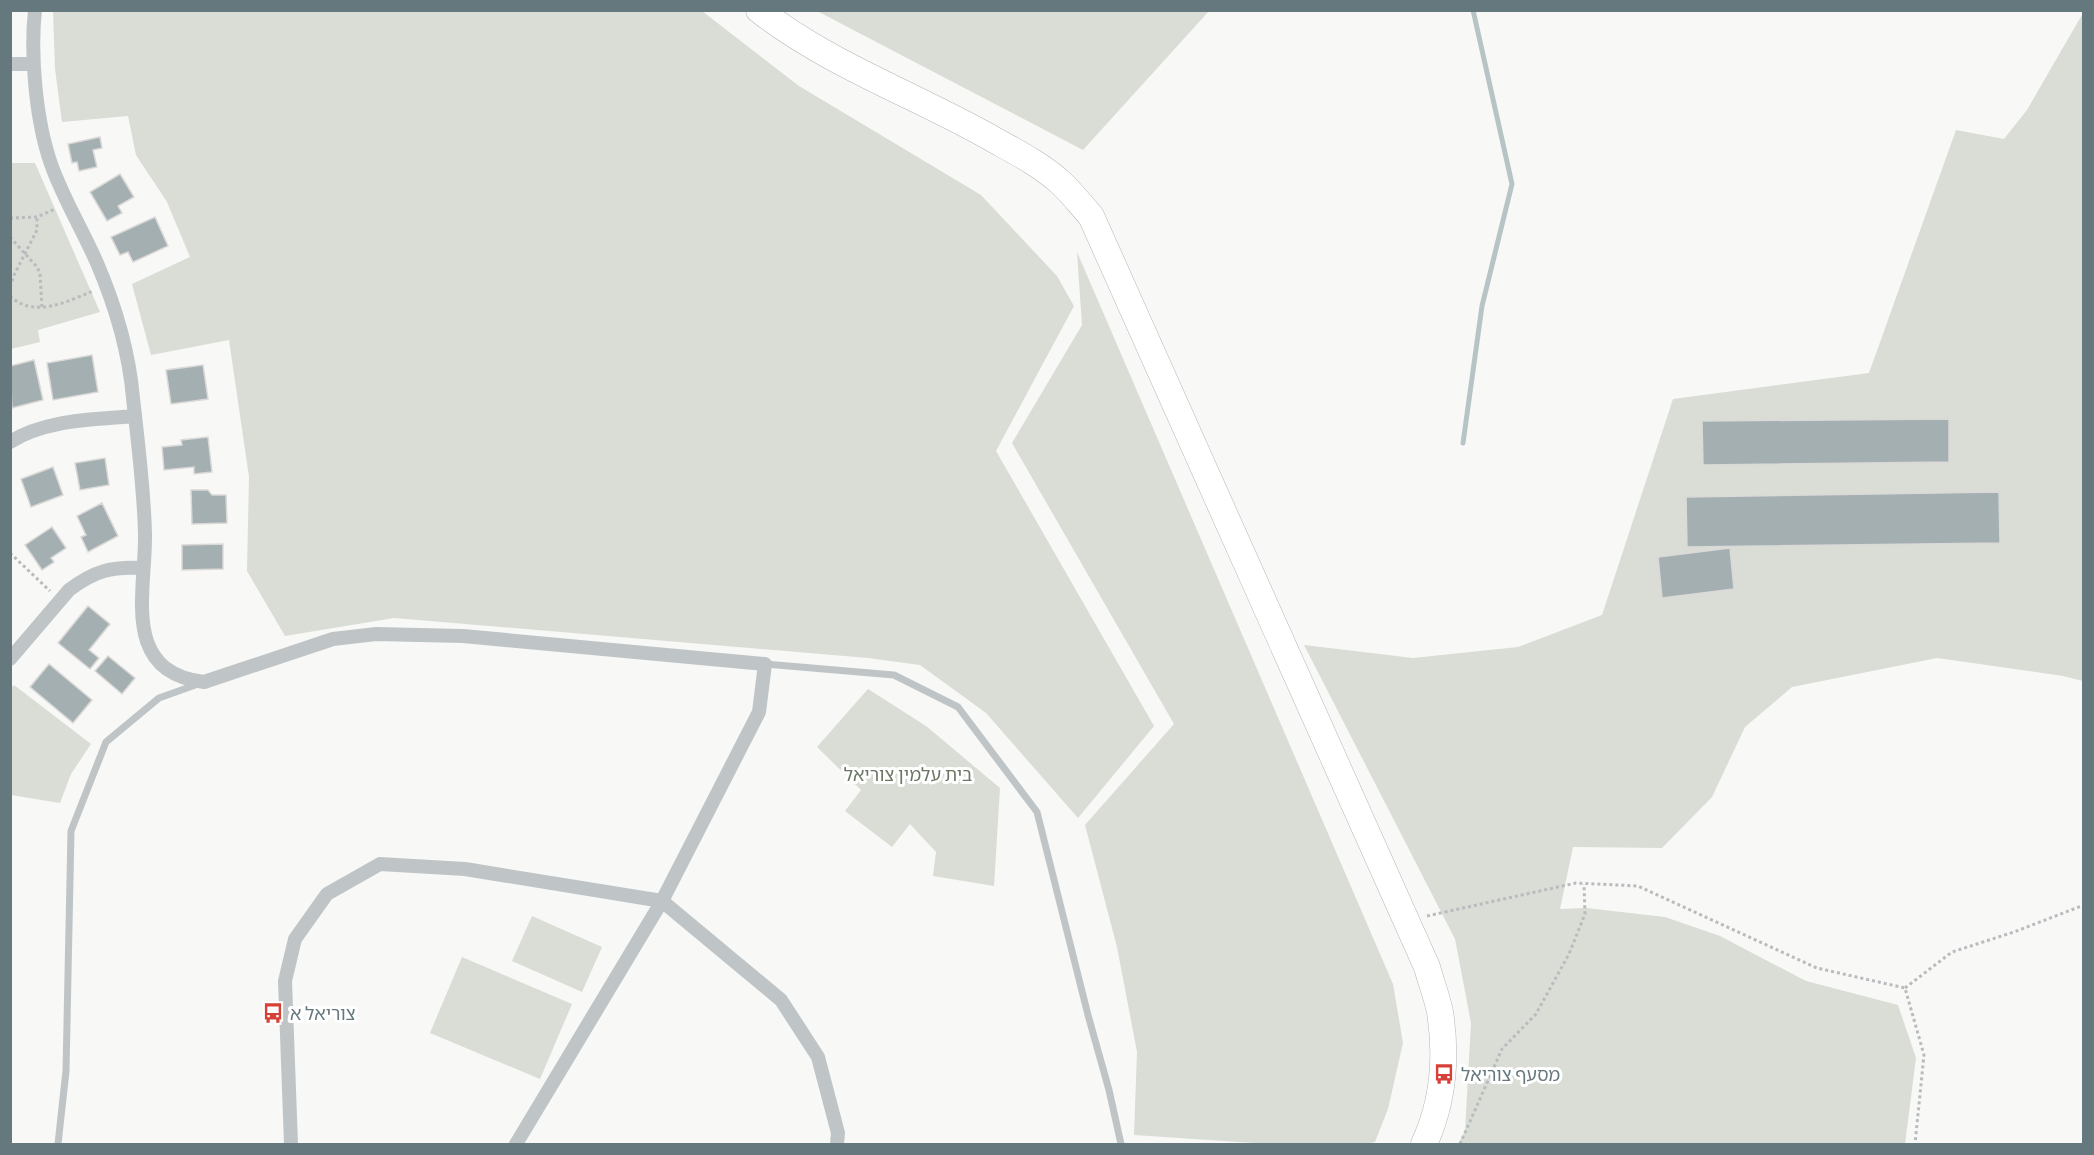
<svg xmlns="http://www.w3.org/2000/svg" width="2094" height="1155" font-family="Manrope,'Noto Sans Hebrew',sans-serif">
<rect width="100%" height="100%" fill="#f8f8f6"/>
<g fill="#d9ddd5">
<path d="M53 11H702L799 86 981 195 1057 276 1074 306 996 451 1154 726 1078 818 986 713 920 665 868 658 394 618 285 636 247 571 249 477 229 340 151 355 132 284 190 257 167 202 136 155 128 116 62 122 55 69Z"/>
<path d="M817 11H1209L1083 150Z"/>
<path d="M2083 13V681L2063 676 1937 658 1792 687 1745 727 1712 797 1662 848 1573 847 1560 909 1586 908 1665 917 1720 936 1806 981 1898 1005 1916 1058 1905 1144H1458L1465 1131 1471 1023 1455 939 1304 645 1413 658 1518 647 1602 615 1673 399 1869 373 1956 130 2004 139 2027 110Z"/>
<path d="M11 163H35L100 312 38 330 40 342 11 349Z"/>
<path d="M1077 252 1393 984 1403 1043 1388 1109 1375 1142 1366 1144H1269L1134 1135 1137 1052 1117 947 1085 825 1174 724 1012 443 1082 325Z"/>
<path d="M14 685 91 744 71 774 60 803 11 795 10 689Z"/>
<path d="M868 689 926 726 1000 788 994 886 933 876 936 852 910 824 892 847 845 811 861 790 817 747Z"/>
<path d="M532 916 602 947 582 992 512 961Z"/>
<path d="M462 957 572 1004 540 1079 430 1033Z"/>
</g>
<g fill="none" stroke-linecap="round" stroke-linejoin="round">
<path stroke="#b6c4c6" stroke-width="5" d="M1463 443 1482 306 1512 184 1473 10"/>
</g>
<g fill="#a4afb2" stroke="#dad9d8" stroke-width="1.5">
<path d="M100 137 102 148 93 150 97 167 79 171 77 162 72 163 68 144Z"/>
<path d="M120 174 134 197 118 206 122 213 107 221 90 192Z"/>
<path d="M155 217 168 246 133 262 128 252 120 255 111 237Z"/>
<path d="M92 355 98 392 53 400 47 363Z"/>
<path d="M34 360 43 400 12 408 10 366Z"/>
<path d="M203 365 208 399 171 404 166 370Z"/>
<path d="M1949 419V462L1703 465 1702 421Z"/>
<path d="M208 437 212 472 194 474V467L164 470 162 447 182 445 181 440Z"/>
<path d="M105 458 109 485 80 490 75 463Z"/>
<path d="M53 467 63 495 31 507 21 479Z"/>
<path d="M191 490H208L212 495H226L227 523 192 524Z"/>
<path d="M1999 492 2000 543 1687 547 1686 497Z"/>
<path d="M102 503 118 536 88 552 81 537 86 535 77 516Z"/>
<path d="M52 527 66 548 51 558 54 562 42 570 25 545Z"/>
<path d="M223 544V569L182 570V545Z"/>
<path d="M1730 548 1734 589 1662 598 1658 557Z"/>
<path d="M88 606 110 624 89 650 99 658 90 669 58 643Z"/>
<path d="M108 656 135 678 122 694 95 671Z"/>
<path d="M49 664 92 700 73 723 30 687Z"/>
</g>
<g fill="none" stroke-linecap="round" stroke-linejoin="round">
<g stroke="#b3b8ba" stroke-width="27">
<path id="highway" d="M759 10C828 64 915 95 991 138 1014 151 1040 164 1060 182 1071 192 1081 205 1091 216L1427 967C1431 982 1437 997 1440 1012 1447 1057 1443 1103 1424 1144"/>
</g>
<g stroke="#b8bcbe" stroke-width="3" stroke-dasharray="3 3" stroke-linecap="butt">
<path d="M10 218 37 217 55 209"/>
<path d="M10 237 37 267 40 273 42 308"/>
<path d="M10 287 14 275 37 230V217"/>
<path d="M10 296C34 319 68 301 93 291"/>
<path d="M10 553 50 591"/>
<path d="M1427 916 1576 883 1638 886 1817 968 1905 988 1924 1055 1915 1144"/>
<path d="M1905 988 1952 952 2014 932 2084 905"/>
<path d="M1460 1144 1502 1049 1536 1014 1569 954 1585 914 1584 884"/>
</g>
<g stroke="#bfc5c7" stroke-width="7">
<path d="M765 664 894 675 958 707 1037 812 1088 1015 1109 1090 1121 1144"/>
<path d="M58 1144 66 1071 71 831 106 742 159 698 201 683"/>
</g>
<g stroke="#bfc5c7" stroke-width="14">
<path d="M35 10C30 55 36 121 51 164 63 198 82 229 97 263 115 305 129 352 133 398 138 443 144 489 145 534 146 591 120 672 204 682L333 639 376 634 463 636 765 664 759 712 662 901 516 1144"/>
<path d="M10 64H33"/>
<path d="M10 442C46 419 94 420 135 416"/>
<path d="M10 659 69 590C94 571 112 566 143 568"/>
<path d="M291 1144 285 981 295 939 327 894 380 864 465 869 662 901 781 1000 818 1057 838 1133 837 1144"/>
</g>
<use href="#highway" stroke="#fff" stroke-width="26"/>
</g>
<defs>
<g id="bus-bare" transform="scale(1.62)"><path d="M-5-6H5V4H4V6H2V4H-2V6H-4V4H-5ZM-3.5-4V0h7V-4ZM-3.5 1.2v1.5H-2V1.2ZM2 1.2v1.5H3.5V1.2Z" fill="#d74036" stroke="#fff" stroke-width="2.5" paint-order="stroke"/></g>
</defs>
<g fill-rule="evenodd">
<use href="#bus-bare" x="273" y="1013"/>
<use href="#bus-bare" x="1444" y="1074"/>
</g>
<g text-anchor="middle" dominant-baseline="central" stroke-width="6" stroke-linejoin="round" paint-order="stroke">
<g font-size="18" fill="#6a7764" stroke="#fff">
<text x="908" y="774">בית עלמין צוריאל</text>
</g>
<g font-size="18" fill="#65787e" stroke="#fff" text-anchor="start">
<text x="290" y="1013">צוריאל א</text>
<text x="1461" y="1074">מסעף צוריאל</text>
</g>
</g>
<rect width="2094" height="1155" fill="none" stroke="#65787e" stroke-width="24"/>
</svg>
